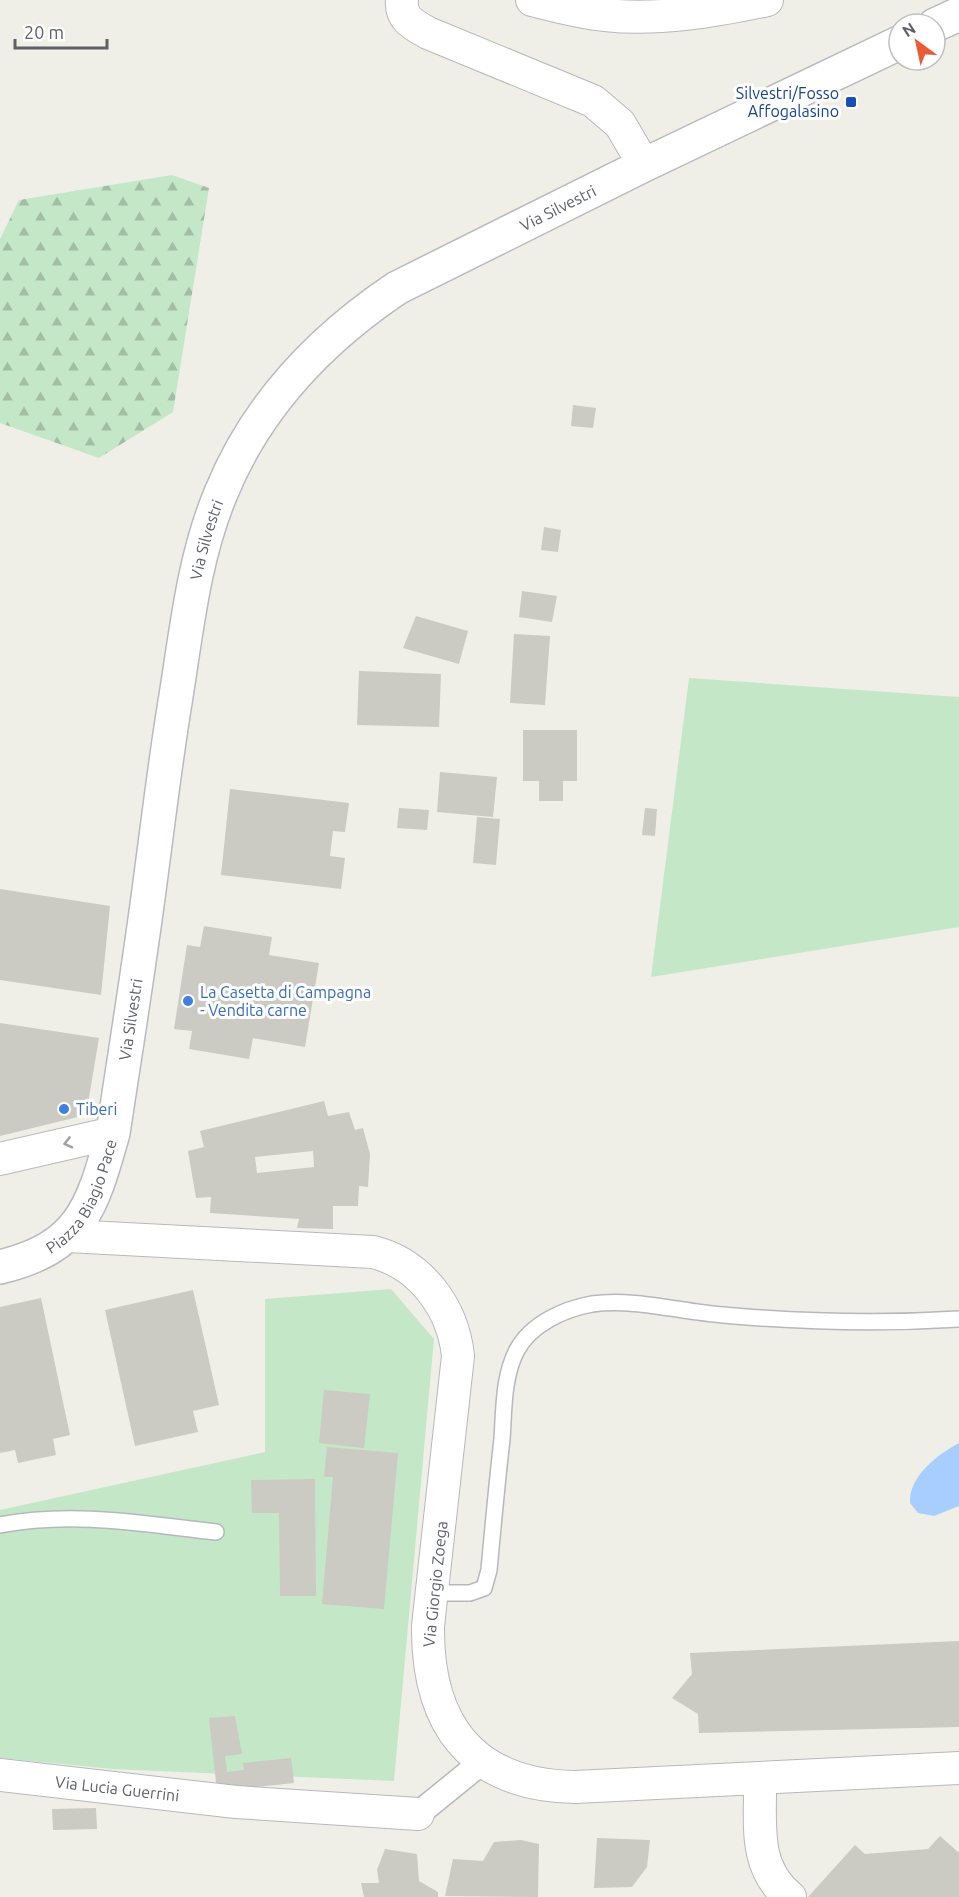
<svg xmlns="http://www.w3.org/2000/svg" width="959" height="1897" font-family="Ubuntu,sans-serif">
<defs>
<pattern id="forest-firs" width="22" height="20" patternUnits="userSpaceOnUse" patternTransform="scale(1.5)"><rect width="22" height="20" fill="#c4e7c8"/><path d="M5 1l3.5 6h-7zM16 11l3.5 6h-7z" fill="#a2bfa6"/></pattern>
</defs>
<rect width="100%" height="100%" fill="#f0efe7"/>
<g fill="#c4e7c8">
<path d="M689 678 959 697V927L651 977Z"/>
<path d="M391 1289 434 1339 394 1781 112 1769 0 1758V1510L265 1452V1299Z"/>
</g>
<path fill="url(#forest-firs)" d="M172 175 209 188 173 412 99 458 0 423V239L19 200Z"/>
<path fill="#a8ceff" d="M959 1443V1506L934 1516 918 1513 910 1503C908 1477 938 1454 959 1443Z"/>
<g fill="#cbcac3" fill-rule="evenodd">
<path d="M573 405 596 408 593 428 571 426Z"/>
<path d="M544 527 561 530 558 552 541 550Z"/>
<path d="M522 591 557 596 552 622 519 617Z"/>
<path d="M416 616 468 631 459 664 403 648Z"/>
<path d="M514 634 550 636 545 705 510 703Z"/>
<path d="M359 671 441 674 439 727 357 725Z"/>
<path d="M523 730H577V781H563V801H539V781H523Z"/>
<path d="M440 772 497 777 493 817 437 812Z"/>
<path d="M230 789 349 803 345 832 333 831 330 856 345 858 341 889 221 875Z"/>
<path d="M399 808 429 810 427 830 397 828Z"/>
<path d="M645 808 657 809 655 836 642 835Z"/>
<path d="M477 817 500 819 496 865 473 863Z"/>
<path d="M0 889 110 906 101 995 0 980Z"/>
<path d="M204 926 272 937 269 955 319 963 305 1047 253 1038 249 1059 189 1049 192 1031 174 1029 187 945 200 947Z"/>
<path d="M0 1023 99 1038 86 1115 0 1136Z"/>
<path d="M324 1101 328 1116 349 1112 355 1130 363 1128 370 1154 368 1187 359 1186 358 1206H333V1229L297 1228 299 1219 210 1213 211 1197 196 1198 188 1151 204 1147 200 1131ZM313 1151 314 1167 257 1173 255 1157Z"/>
<path d="M193 1290 219 1405 193 1411 198 1432 135 1446 105 1310Z"/>
<path d="M41 1298 70 1435 53 1439 56 1455 18 1463 15 1450 0 1453V1307Z"/>
<path d="M324 1390 370 1394 364 1448 319 1443Z"/>
<path d="M327 1447 398 1453 384 1609 322 1604 333 1477H324Z"/>
<path d="M315 1479 316 1596H280L279 1513H252L251 1480Z"/>
<path d="M959 1641V1727L699 1733 698 1714 672 1698 692 1674 690 1653Z"/>
<path d="M235 1716 242 1754 225 1756 227 1772 244 1770 243 1763 291 1758 294 1783 217 1791 209 1718Z"/>
<path d="M96 1808 97 1829 53 1830 52 1809Z"/>
<path d="M940 1836 959 1853V1897H808L855 1845 865 1854 928 1849Z"/>
<path d="M597 1838 650 1840 647 1867 632 1887 594 1888Z"/>
<path d="M521 1840 539 1844 538 1897 445 1896 453 1859 483 1861 494 1842Z"/>
<path d="M385 1849 417 1854 419 1881 438 1892V1897H364L361 1883H379L377 1870Z"/>
</g>
<g fill="none" stroke-linecap="round" stroke-linejoin="round">
<g stroke="#b7b8bd" stroke-width="18">
<g id="service">
<path d="M0 1525C72 1511 144 1524 216 1532"/>
<path d="M433 1593H470L484 1588 489 1570C493 1526 497 1483 502 1439 504 1410 503 1376 517 1350 531 1324 564 1309 592 1304 634 1298 681 1312 723 1315 802 1322 880 1324 959 1319"/>
</g>
</g>
<g stroke="#b7b8bd" stroke-width="27">
<path id="pedestrian" d="M418 1814 482 1762"/>
</g>
<g stroke="#b7b8bd" stroke-width="34">
<g id="minor">
<path d="M402 0C400 19 414 25 428 33L593 101 620 124 644 165"/>
<path d="M532 0C556 6 581 13 605 15 658 21 715 11 767 0"/>
<path d="M0 1159 113 1133"/>
<path d="M68 1236 373 1252C421 1264 453 1308 458 1356L428 1626C427 1725 472 1785 575 1787L959 1768"/>
<path id="s1" d="M0 1775 236 1802 418 1814"/>
<path d="M760 1778C761 1821 752 1867 790 1897"/>
</g>
</g>
<g stroke="#b8bac0" stroke-width="36">
<g id="secondary">
<path d="M935 25 959 14"/>
<path id="s2" d="M0 1267C82 1247 92 1207 113 1133 126 1047 140 961 151 875 159 815 166 756 176 696 187 627 194 557 221 493 256 407 321 339 397 288L644 165 899 43"/>
</g>
</g>
<use href="#service" stroke="#fff" stroke-width="15"/>
<use href="#pedestrian" stroke="#fff" stroke-width="24"/>
<use href="#minor" stroke="#fff" stroke-width="32"/>
<use href="#secondary" stroke="#fff" stroke-width="33"/>
</g>
<defs><path id="oneway-chevron" d="M-2-3.5L2.5 0L-2 3.5" fill="none" stroke-width="1.6" stroke-linecap="round" stroke-linejoin="round" transform="scale(1.5)"/></defs>
<use stroke="#9ea0a4" href="#oneway-chevron" transform="translate(68 1143) rotate(166)"/>
<rect fill="#1a4fb4" stroke="#fff" stroke-width="2" x="845" y="96" width="12" height="12" rx="3"/>
<g fill="#3f7fe0" stroke="#fff" stroke-width="2">
<circle cx="188" cy="1001" r="6"/>
<circle cx="64" cy="1109" r="6"/>
</g>
<g text-anchor="middle" dominant-baseline="central" stroke-width="6" stroke-linejoin="round" paint-order="stroke">
<g font-size="16" fill="#164399" stroke="#fff" text-anchor="end">
<text x="839" y="93">Silvestri/Fosso<tspan x="839" dy="18">Affogalasino</tspan></text>
</g>
<g font-size="16" fill="#5e6167" stroke="#fff">
<text stroke="none"><textPath href="#s2" startOffset="1292">Via Silvestri</textPath></text>
<text stroke="none"><textPath href="#s2" startOffset="789">Via Silvestri</textPath></text>
<text stroke="none"><textPath href="#s2" startOffset="303">Via Silvestri</textPath></text>
<text stroke="none"><textPath href="#s2" startOffset="116">Piazza Biagio Pace</textPath></text>
<text transform="translate(435 1584) rotate(-84)">Via Giorgio Zoega</text>
<text stroke="none"><textPath href="#s1" startOffset="118">Via Lucia Guerrini</textPath></text>
</g>
<g font-size="16" fill="#366cbe" stroke="#fff" text-anchor="start">
<text x="200" y="992">La Casetta di Campagna<tspan x="200" dy="18">- Vendita carne</tspan></text>
<text x="76" y="1109">Tiberi</text>
</g>
</g>
<g transform="translate(917 42) rotate(327)"><circle r="28" fill="#ffffff" stroke="#bfc0c2" stroke-width="1.5"/>
<path d="M0-4.5L10 22L0 15L-10 22Z" fill="#ea5a34"/>
<text y="-9" font-size="16" font-weight="bold" text-anchor="middle" fill="#5e6167">N</text>
</g>
<path d="M15 39v9h92v-9" fill="none" stroke="#5e6167" stroke-width="3"/>
<text x="24" y="39" font-size="18" fill="#5e6167" stroke="#ffffff" stroke-width="4.5" paint-order="stroke">20 m</text>
</svg>
